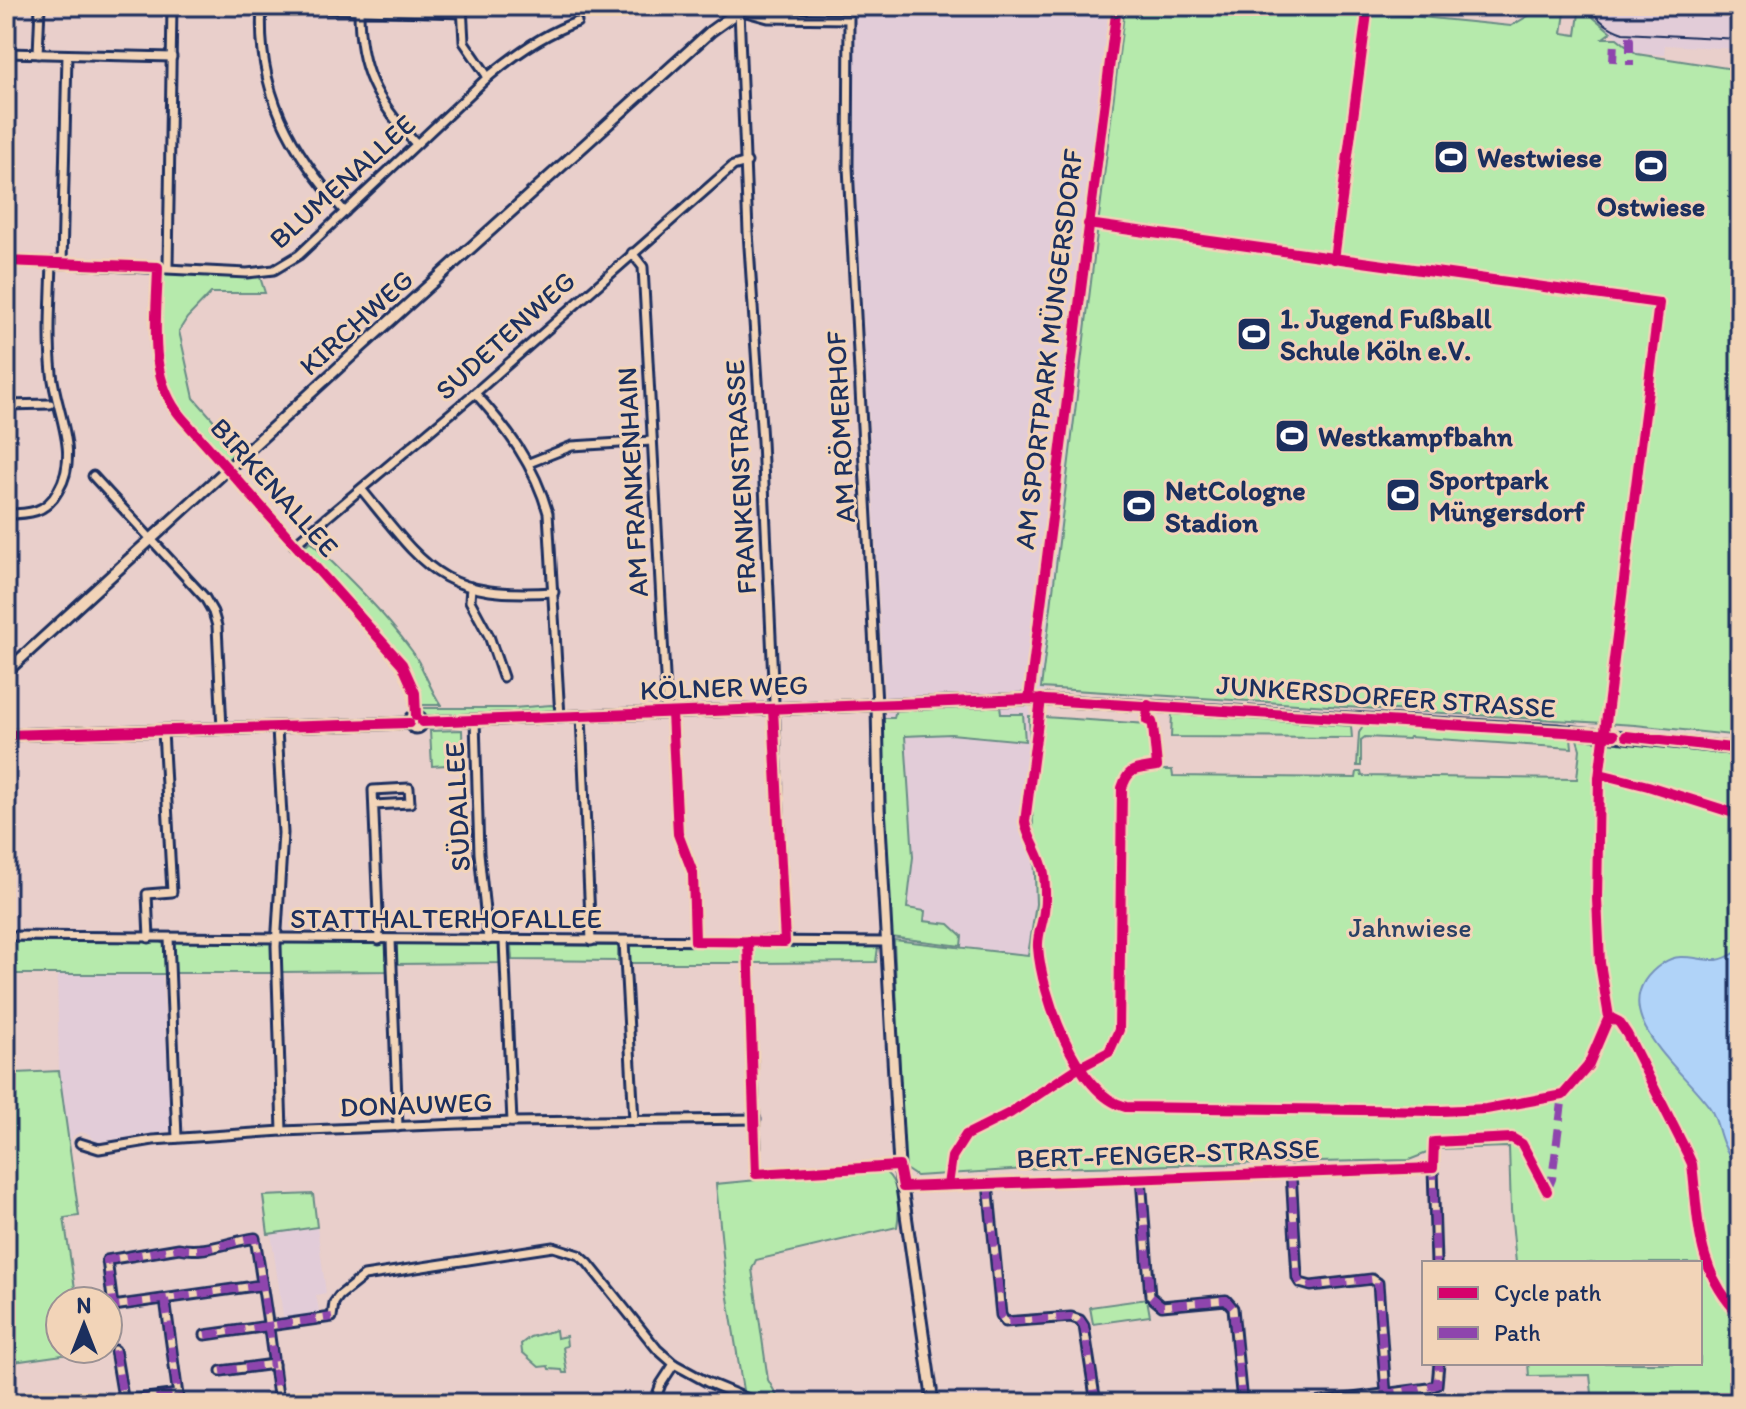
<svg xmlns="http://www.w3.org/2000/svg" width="1746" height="1409" font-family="Itim,sans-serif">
<rect width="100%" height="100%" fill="#e9cfcb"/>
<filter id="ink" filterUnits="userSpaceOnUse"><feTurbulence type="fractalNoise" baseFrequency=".0125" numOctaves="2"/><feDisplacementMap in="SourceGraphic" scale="16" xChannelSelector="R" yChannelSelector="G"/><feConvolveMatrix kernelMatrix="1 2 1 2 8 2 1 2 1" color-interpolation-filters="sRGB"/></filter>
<g filter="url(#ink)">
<g fill="#e2ccd8">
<path d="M854 6H1109L1074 293 1210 317 1180 618 1165 696 1047 689 1029 706 1036 904 1028 955 894 940 891 805 855 172Z"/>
<path d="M1593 6H1740V49L1665 45 1664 55 1636 53 1617 60 1618 37 1594 18Z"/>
<path d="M57 974H162L171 1131 97 1142 88 1134 80 1132 73 1136 69 1144 59 1071Z"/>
<path d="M317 1227 326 1293 316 1295 320 1316 284 1322 271 1233Z"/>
</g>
<g fill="#b6eaac" stroke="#688c85" stroke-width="2">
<path d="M1125 6H1377L1381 13 1511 26 1545 6H1566L1562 33 1576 35 1580 6H1586L1594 18 1611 32 1603 38H1617L1637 54 1740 70V736L1635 725 1041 688Z"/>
<path d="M160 268 259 274 265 293H211L187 318 179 331 194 398 239 449 227 460C210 444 191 429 177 410 149 371 159 314 160 268Z"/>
<path d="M310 541C346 575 383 611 412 651 424 668 429 688 441 705H419L418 685 408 664 304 547Z"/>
<path d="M551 705 556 706V712L425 718 419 708H513Z"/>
<path d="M1000 705 1001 714H1023L1025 741 951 734 905 736 913 857 907 908 925 911 924 921 949 924 962 936 961 946 891 937 882 718H894L896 708Z"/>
<path d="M1172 714 1351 726 1352 738 1171 737Z"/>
<path d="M1029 716 1148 724 1151 746 1161 749V770H1172L1173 776 1356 778 1357 772H1361L1362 776 1577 779 1580 749 1576 736 1740 756V1403H1593L1590 1375 1529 1376 1528 1363H1700V1263H1516L1511 1210 1509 1147 1437 1149 1409 1160 1041 1168 916 1176 904 1168 894 940 1028 955 1036 904Z"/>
<path d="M1363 725 1571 737 1572 748 1409 737 1408 739 1365 737 1361 740V766H1357L1359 733Z"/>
<path d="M462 730 463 764 432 766 430 731Z"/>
<path d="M172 941 274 942V973H172Z"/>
<path d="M10 942H160L164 944 165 974H6V944Z"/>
<path d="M279 943H388L389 971 279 972Z"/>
<path d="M393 944H502V963L394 964Z"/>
<path d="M511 945 618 946V961L512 960Z"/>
<path d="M626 945H745V963H627Z"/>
<path d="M752 946 878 947 876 962 754 963Z"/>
<path d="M6 1031H14L16 1073 59 1071 79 1216 64 1218 77 1301H60V1349H84V1352L6 1363Z"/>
<path d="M885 1172C900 1183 900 1210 897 1227L756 1260 752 1269 768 1380 781 1403H745L726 1285 716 1184 811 1175Z"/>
<path d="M313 1194 317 1227 268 1234 263 1196Z"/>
<path d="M1147 1299 1150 1316 1093 1324 1090 1307Z"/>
<path d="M556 1330 557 1338 566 1336 567 1346 563 1347 567 1373H563L562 1370 549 1369 548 1366 539 1367 522 1352 521 1344 530 1337Z"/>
</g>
<path fill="#b0d3f8" stroke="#7491ba" stroke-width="2" d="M1740 950V949V1176C1735 1165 1728 1154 1723 1143 1718 1131 1717 1119 1710 1108 1683 1069 1596 1008 1663 963 1681 951 1698 961 1717 960 1726 959 1733 954 1740 950Z"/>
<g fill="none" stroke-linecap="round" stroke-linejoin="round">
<g stroke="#1b2f5e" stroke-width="13">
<g id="minor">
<path d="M236 6 462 13"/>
<path d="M462 6 464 42 488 77"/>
<path d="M262 7C256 90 291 152 345 212"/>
<path d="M359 10C359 70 376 100 416 144"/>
<path d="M6 53 172 57"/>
<path d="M38 54 40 6"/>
<path d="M632 253 643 267 667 713"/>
<path d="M6 261 247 273 274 270 299 255 488 77C515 54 543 34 577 22"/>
<path d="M62 263 67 55"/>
<path d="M158 267C157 318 146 376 182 418L402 664 415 693 416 716"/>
<path d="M168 267 172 6"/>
<path d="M475 393C508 430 534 464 548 513L560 717"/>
<path d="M6 405 50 404"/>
<path d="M529 463 572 446 652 441"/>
<path d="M93 476 205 598 213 612 217 626 222 729"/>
<path d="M362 490C428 571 442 599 554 592"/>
<path d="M6 514C29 514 46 513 58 491 81 453 56 413 52 373 48 336 51 299 52 262"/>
<path d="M294 545 475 393 733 166 747 162"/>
<path d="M471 587 470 601 489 636 503 677"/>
<path d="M1029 699 1117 6"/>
<path d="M672 713 678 834 693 873 695 941"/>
<path d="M581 716 591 941"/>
<path d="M475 720 479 853 488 940"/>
<path d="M277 729 283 833 276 946 282 1131"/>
<path d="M374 805 410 803 409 788 373 790 379 940"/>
<path d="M6 936 887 942"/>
<path d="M149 938 147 894 172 892 163 731"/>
<path d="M169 938 177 1138"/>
<path d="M391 940 398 1127"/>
<path d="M504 941 512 1122"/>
<path d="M624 941 634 1121"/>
<path d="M748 941 756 1147"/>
<path d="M785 942 762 441 748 232 739 10 768 18 849 19 848 167 877 705"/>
<path d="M80 1143 99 1149 153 1140 282 1131 512 1122 756 1119"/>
<path d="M1291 1172 1297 1278 1300 1283 1311 1286 1372 1279 1378 1283 1386 1394"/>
<path d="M1141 1178 1150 1296 1162 1306 1226 1300 1233 1308 1242 1403"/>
<path d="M988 1183 1001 1315 1005 1322 1071 1317 1080 1320 1084 1326 1096 1403"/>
<path d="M903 1187 1433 1168 1436 1263"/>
<path d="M262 1285 113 1306 107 1260 179 1248C204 1254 231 1241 255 1238 264 1293 272 1348 279 1403"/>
<path d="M165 1299 179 1403"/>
<path d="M205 1335 332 1317 334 1303 339 1296 364 1276 553 1247 579 1255 588 1263 657 1349 674 1364 707 1382 758 1403"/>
<path d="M115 1350 124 1403"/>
<path d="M221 1371 274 1364"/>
<path d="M108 1403 178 1394"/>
<path d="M257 1403 279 1400"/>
<path d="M654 1403 661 1384 674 1364"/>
<path d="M1314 1403 1429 1388 1437 1385 1439 1363"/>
</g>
</g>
<g stroke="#1b2f5e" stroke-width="15">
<g id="tertiary">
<path d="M6 672 361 347 711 31 746 6"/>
<path d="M877 705 879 807 899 1166 933 1403"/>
<circle cx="416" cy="722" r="6"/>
<path d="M422 722 1029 699 1556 730 1740 749"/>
<path d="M6 735 409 723"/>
</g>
</g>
<use href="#minor" stroke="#f2d4b8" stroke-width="7"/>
<use href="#tertiary" stroke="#f2d4b8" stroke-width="9"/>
<g stroke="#1b2f5e" stroke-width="2">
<path d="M883 6 903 11 918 6"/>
<path d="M1589 6C1597 20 1608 28 1623 33L1740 39"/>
</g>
<g stroke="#8e44ad" stroke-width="8" stroke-dasharray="16 8" stroke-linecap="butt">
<path d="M1626 40H1630V65"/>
<path d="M1613 62 1614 41"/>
<path d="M1433 1163 1436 1263"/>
<path d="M1291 1172 1297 1278 1300 1283 1311 1286 1372 1279 1378 1283 1386 1394"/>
<path d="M1141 1178 1150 1296 1162 1306 1226 1300 1233 1308 1242 1403"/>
<path d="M988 1183 1001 1315 1005 1322 1071 1317 1080 1320 1084 1326 1096 1403"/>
<path d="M1547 1191 1552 1179 1563 1095"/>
<path d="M262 1285 113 1306 107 1260 179 1248C204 1254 231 1241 255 1238 264 1293 272 1348 279 1403"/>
<path d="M165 1299 179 1403"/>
<path d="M205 1335 332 1317"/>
<path d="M115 1350 124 1403"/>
<path d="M221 1371 274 1364"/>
<path d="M1381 1395 1437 1385 1439 1363"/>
<path d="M108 1403 178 1394"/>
<path d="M257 1403 279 1400"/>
</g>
<g stroke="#f2d4b8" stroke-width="15">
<g id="cycleway">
<path d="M1088 224 1659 303 1599 778 1597 899 1600 963 1609 1017"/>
<path d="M1334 259 1368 6"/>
<path d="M6 261 158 267C157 318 146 376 182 418L402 664 415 693 416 716"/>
<path d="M1029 699 1117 6"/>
<path d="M1041 699 1025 822C1028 840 1042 856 1044 874 1045 885 1046 899 1044 911 1043 923 1037 935 1038 947 1041 993 1077 1096 1126 1107L1440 1111 1486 1109 1563 1095 1588 1066 1609 1017"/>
<path d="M672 713 678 834 693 873 695 941 785 942 773 709"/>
<path d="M422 722 1029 699 1614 735"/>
<path d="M6 735 409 723"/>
<path d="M1626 736 1740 749"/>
<path d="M1600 774 1648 786 1740 815"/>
<path d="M748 941 756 1174 899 1166 903 1187 1433 1168 1434 1142 1512 1138 1522 1144 1547 1191"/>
<path d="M1609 1017 1619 1022 1627 1034 1687 1153 1692 1164C1699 1222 1696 1271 1740 1315"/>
<path d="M948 1185 952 1157 966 1135 1010 1113 1078 1068 1109 1052 1119 1030 1122 788C1129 766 1136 770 1157 766L1153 726 1152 722 1147 720 1148 705"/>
</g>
</g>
<use href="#cycleway" stroke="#d6006c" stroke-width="10"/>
</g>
</g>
<defs>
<g id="stadium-square" transform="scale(1.8)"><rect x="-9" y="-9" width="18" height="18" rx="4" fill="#1b2f5e" stroke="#f2d4b8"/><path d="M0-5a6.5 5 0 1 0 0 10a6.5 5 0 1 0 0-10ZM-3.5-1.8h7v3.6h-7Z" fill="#fff"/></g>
</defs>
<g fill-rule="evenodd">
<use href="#stadium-square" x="1451" y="157"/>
<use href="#stadium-square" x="1651" y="166"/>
<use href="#stadium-square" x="1254" y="334"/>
<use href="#stadium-square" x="1292" y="436"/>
<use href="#stadium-square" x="1403" y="495"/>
<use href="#stadium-square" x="1139" y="506"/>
</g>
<g text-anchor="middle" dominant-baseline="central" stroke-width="6" stroke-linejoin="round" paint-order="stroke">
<g font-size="28" font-weight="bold" fill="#1b2f5e" stroke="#f2d4b8" text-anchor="start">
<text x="1477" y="157">Westwiese</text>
<text x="1651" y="206" text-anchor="middle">Ostwiese</text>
<text x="1280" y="318">1. Jugend Fußball<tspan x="1280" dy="32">Schule Köln e.V.</tspan></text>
<text x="1318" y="436">Westkampfbahn</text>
<text x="1429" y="479">Sportpark<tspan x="1429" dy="32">Müngersdorf</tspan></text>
<text x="1165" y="490">NetCologne<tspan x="1165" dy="32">Stadion</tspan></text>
</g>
<g font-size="28" fill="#1b2f5e" stroke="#f2d4b8">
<text transform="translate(342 181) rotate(-42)">BLUMENALLEE</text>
<text transform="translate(356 322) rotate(-42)">KIRCHWEG</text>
<text transform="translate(505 335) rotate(-42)">SUDETENWEG</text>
<text transform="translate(1048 349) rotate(-83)">AM SPORTPARK MÜNGERSDORF</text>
<text transform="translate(840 427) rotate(-93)">AM RÖMERHOF</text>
<text transform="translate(740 477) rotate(-93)">FRANKENSTRASSE</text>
<text transform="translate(632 482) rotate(-93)">AM FRANKENHAIN</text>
<text transform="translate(275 487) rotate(48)">BIRKENALLEE</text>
<text transform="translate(724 687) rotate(-2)">KÖLNER WEG</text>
<text transform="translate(1386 696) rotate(4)">JUNKERSDORFER STRASSE</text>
<text transform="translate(457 807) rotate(-93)">SÜDALLEE</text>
<text x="446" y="918">STATTHALTERHOFALLEE</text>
<text transform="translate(416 1104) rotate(-2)">DONAUWEG</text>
<text transform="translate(1168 1153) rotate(-2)">BERT-FENGER-STRASSE</text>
</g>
<g font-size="28" fill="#2a4266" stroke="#f2d4b8">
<text x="1410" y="927">Jahnwiese</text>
</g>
</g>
<rect width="1746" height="1409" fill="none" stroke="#f2d4b8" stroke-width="32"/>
<rect x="16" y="16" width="1714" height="1377" fill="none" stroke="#1b2f5e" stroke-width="3" filter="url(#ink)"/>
<rect x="1422" y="1261" width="280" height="104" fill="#f2d4b8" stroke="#9c9294" stroke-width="2"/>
<rect x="1438" y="1287" width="40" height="12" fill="#d6006c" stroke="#9c9294" stroke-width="2"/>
<text x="1494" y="1301" font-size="24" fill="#1b2f5e">Cycle path</text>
<rect x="1438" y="1327" width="40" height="12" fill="#8e44ad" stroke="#9c9294" stroke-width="2"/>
<text x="1494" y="1341" font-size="24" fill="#1b2f5e">Path</text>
<g transform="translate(84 1325)"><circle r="38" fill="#f2d4b8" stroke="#9c9294" stroke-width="2"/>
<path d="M0-6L14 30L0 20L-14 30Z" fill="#1b2f5e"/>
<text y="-12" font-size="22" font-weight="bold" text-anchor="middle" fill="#1b2f5e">N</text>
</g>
</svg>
